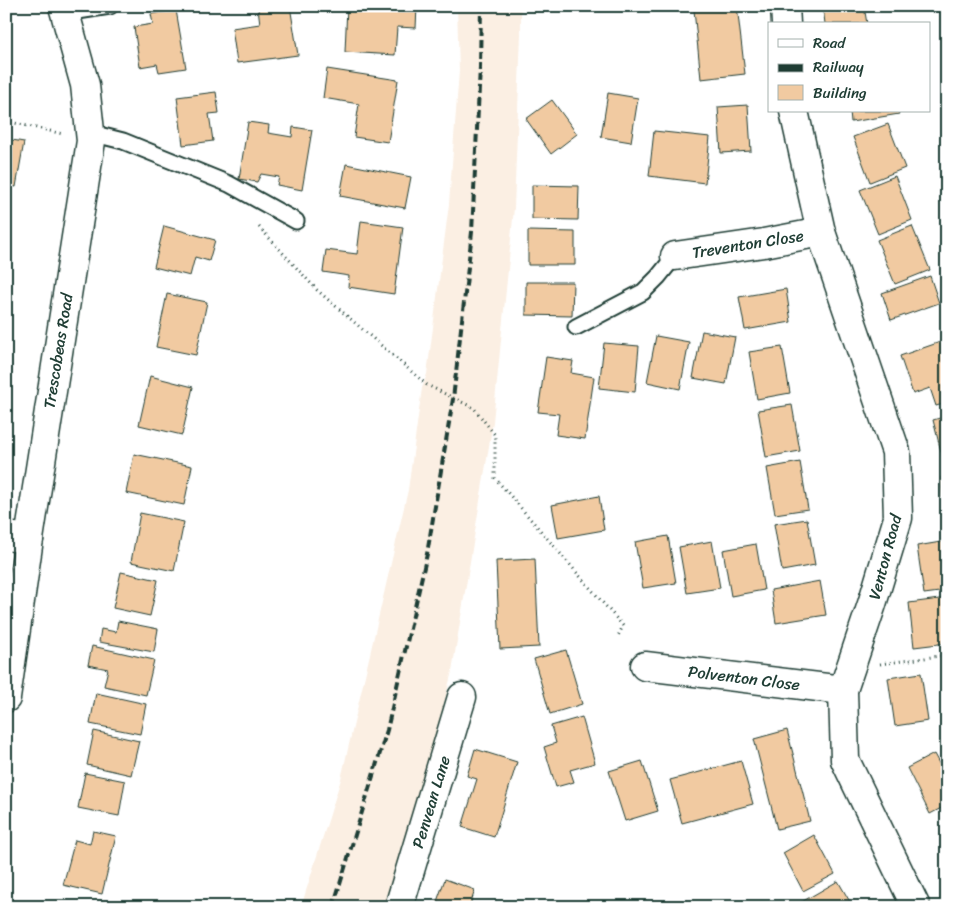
<svg xmlns="http://www.w3.org/2000/svg" width="953" height="913" font-family="Sriracha,sans-serif">
<rect width="100%" height="100%" fill="#fff"/>
<filter id="ink" filterUnits="userSpaceOnUse"><feTurbulence type="fractalNoise" baseFrequency=".02" numOctaves="2"/><feDisplacementMap in="SourceGraphic" scale="10" xChannelSelector="R" yChannelSelector="G"/><feConvolveMatrix kernelMatrix="1 2 1 2 8 2 1 2 1" color-interpolation-filters="sRGB"/></filter>
<g filter="url(#ink)">
<path fill="#fbefe3" d="M457 6H521V34L514 208 493 422 452 671 416 817 387 907H301L341 779 408 490 422 388 427 374 449 204 459 71Z"/>
<g fill="#f1caa1" stroke="#1f3d34">
<path d="M267 6H290L298 55 237 63 232 28 260 24 258 8Z"/>
<path d="M347 6H417L416 28 397 27 395 55 345 52Z"/>
<path d="M730 6H737L745 74 701 79 694 10Z"/>
<path d="M823 6H864L867 24H825Z"/>
<path d="M176 10 186 68 159 72 157 64 140 67 134 27 153 24 151 14Z"/>
<path d="M327 69 398 80 388 142 354 137 359 104 323 98Z"/>
<path d="M216 92 219 113 209 114 213 141 183 145 177 97Z"/>
<path d="M608 93 638 98 631 142 601 137Z"/>
<path d="M552 100 577 134 551 154 526 119Z"/>
<path d="M748 105 751 151 721 153 718 107Z"/>
<path d="M850 111H898L899 114 851 122Z"/>
<path d="M248 122 269 125 268 133 292 137 293 127 312 130 302 190 277 185 279 177 261 174 257 182 239 179Z"/>
<path d="M888 124 905 168 870 182 853 137Z"/>
<path d="M654 131 710 137 705 183 649 176Z"/>
<path d="M6 139 24 142 16 187 6 185Z"/>
<path d="M346 164 411 177 405 208 340 196Z"/>
<path d="M895 176 912 220 878 234 860 190Z"/>
<path d="M532 185 579 186 578 220 532 219Z"/>
<path d="M361 221 403 227 394 294 348 287 349 276 323 272 326 250 357 254Z"/>
<path d="M164 226 215 240 209 261 195 257 190 276 154 267Z"/>
<path d="M912 226 930 270 895 284 877 240Z"/>
<path d="M528 231 575 232V265H528Z"/>
<path d="M930 276 939 303 891 320 882 293Z"/>
<path d="M526 282H573L572 316 526 315Z"/>
<path d="M786 289 791 322 745 330 739 297Z"/>
<path d="M167 294 207 302 196 355 156 347Z"/>
<path d="M702 331 735 337 726 384 693 378Z"/>
<path d="M656 336 689 342 680 389 647 382Z"/>
<path d="M946 340 947 403 936 406 930 388 913 394 900 356Z"/>
<path d="M604 343 639 346 635 392 599 388Z"/>
<path d="M782 347 790 393 757 399 749 352Z"/>
<path d="M546 357 573 361 571 373 594 377 585 439 556 435 559 414 538 412Z"/>
<path d="M150 376 193 387 182 435 139 425Z"/>
<path d="M792 405 800 451 766 457 758 410Z"/>
<path d="M947 416V471H946L933 420Z"/>
<path d="M134 454 192 466 184 505 126 493Z"/>
<path d="M800 462 808 509 775 514 767 468Z"/>
<path d="M941 477H947V497L942 498Z"/>
<path d="M599 496 604 530 558 538 552 505Z"/>
<path d="M140 513 184 522 174 571 131 562Z"/>
<path d="M807 519 815 565 782 571 774 524Z"/>
<path d="M668 536 676 583 643 588 635 542Z"/>
<path d="M712 541 720 588 687 593 679 547Z"/>
<path d="M947 541V591L924 594 917 546Z"/>
<path d="M756 544 764 590 731 596 723 550Z"/>
<path d="M535 559 539 647 500 649 496 561Z"/>
<path d="M121 572 158 580 150 616 113 608Z"/>
<path d="M820 581 826 615 776 623 771 590Z"/>
<path d="M947 598V643L914 647 909 603Z"/>
<path d="M118 621 158 629 154 652 99 642 101 629 116 632Z"/>
<path d="M92 646 154 660 146 695 104 686 108 669 88 665Z"/>
<path d="M566 650 582 704 550 714 534 659Z"/>
<path d="M921 673 928 721 895 726 888 678Z"/>
<path d="M96 693 146 704 140 734 90 724Z"/>
<path d="M582 717 595 763 570 770 574 782 556 787 544 747 556 743 551 726Z"/>
<path d="M787 730 810 821 777 829 754 739Z"/>
<path d="M94 731 139 741 131 775 87 765Z"/>
<path d="M475 749 517 762 494 837 462 827 477 779 467 776Z"/>
<path d="M934 754 947 778V805L930 814 907 768Z"/>
<path d="M642 761 658 811 625 821 609 771Z"/>
<path d="M741 761 753 804 682 823 670 780Z"/>
<path d="M85 773 125 781 119 816 78 808Z"/>
<path d="M93 831 116 836 102 894 63 885 75 840 90 844Z"/>
<path d="M814 835 835 874 803 891 783 853Z"/>
<path d="M445 879 475 890 470 905 474 907H435Z"/>
<path d="M838 881 853 907H793Z"/>
</g>
<g fill="none" stroke-linecap="round" stroke-linejoin="round">
<g stroke="#1f3d34" stroke-width="19">
<g id="lane">
<path d="M60 10 65 13 110 6"/>
<path d="M91 133 123 141 229 184 296 221"/>
<path d="M576 327 643 292 658 277 675 256"/>
</g>
</g>
<g stroke="#1f3d34" stroke-width="31">
<g id="street">
<path d="M785 6 786 24"/>
<path d="M794 111 821 232 896 452 898 518 872 604 843 690 845 760 916 907"/>
<path d="M675 256 764 243 821 232"/>
<path d="M6 536 29 539"/>
<path d="M645 666 843 690"/>
<path d="M399 907 462 697"/>
</g>
</g>
<g stroke="#1f3d34" stroke-width="31">
<path id="secondary" d="M6 698 29 539 91 141 85 85 63 6"/>
</g>
<g stroke="#1f3d34" stroke-width="3" stroke-dasharray="1 4" stroke-linecap="butt">
<path d="M6 121 63 134"/>
<path d="M259 227 317 290 427 385 474 408 495 435V478L623 626 618 636"/>
<path d="M880 664 947 655"/>
</g>
<use href="#lane" stroke="#fff" stroke-width="15"/>
<use href="#street" stroke="#fff" stroke-width="28"/>
<use href="#secondary" stroke="#fff" stroke-width="28"/>
<path stroke="#1f3d34" stroke-width="4" stroke-dasharray="8 4" stroke-linecap="butt" d="M333 907 387 730 427 554 453 399 472 232 480 67 481 6"/>
</g>
</g>
<g text-anchor="middle" dominant-baseline="central" stroke-width="4" stroke-linejoin="round" paint-order="stroke">
<g font-size="16" fill="#1f3d34" stroke="#fff">
<text transform="translate(748 244) rotate(-9)">Treventon Close</text>
<text transform="translate(58 351) rotate(-81)">Trescobeas Road</text>
<text transform="translate(885 557) rotate(-75)">Venton Road</text>
<text transform="translate(744 678) rotate(7)">Polventon Close</text>
<text transform="translate(431 802) rotate(-73)">Penvean Lane</text>
</g>
</g>
<rect width="953" height="913" fill="none" stroke="#fff" stroke-width="25"/>
<rect x="12" y="12" width="928" height="888" fill="none" stroke="#1f3d34" stroke-width="2" filter="url(#ink)"/>
<rect x="768" y="22" width="162" height="90" fill="#ffffff" stroke="#a5b1ae"/>
<rect x="778" y="39" width="25" height="8" fill="#ffffff" stroke="#a5b1ae"/>
<text x="813" y="48" font-size="15" fill="#1f3d34">Road</text>
<rect x="778" y="64" width="25" height="8" fill="#1f3d34" stroke="#a5b1ae"/>
<text x="813" y="72" font-size="15" fill="#1f3d34">Railway</text>
<rect x="778" y="85" width="25" height="15" fill="#f1caa1" stroke="#a5b1ae"/>
<text x="813" y="98" font-size="15" fill="#1f3d34">Building</text>
</svg>
